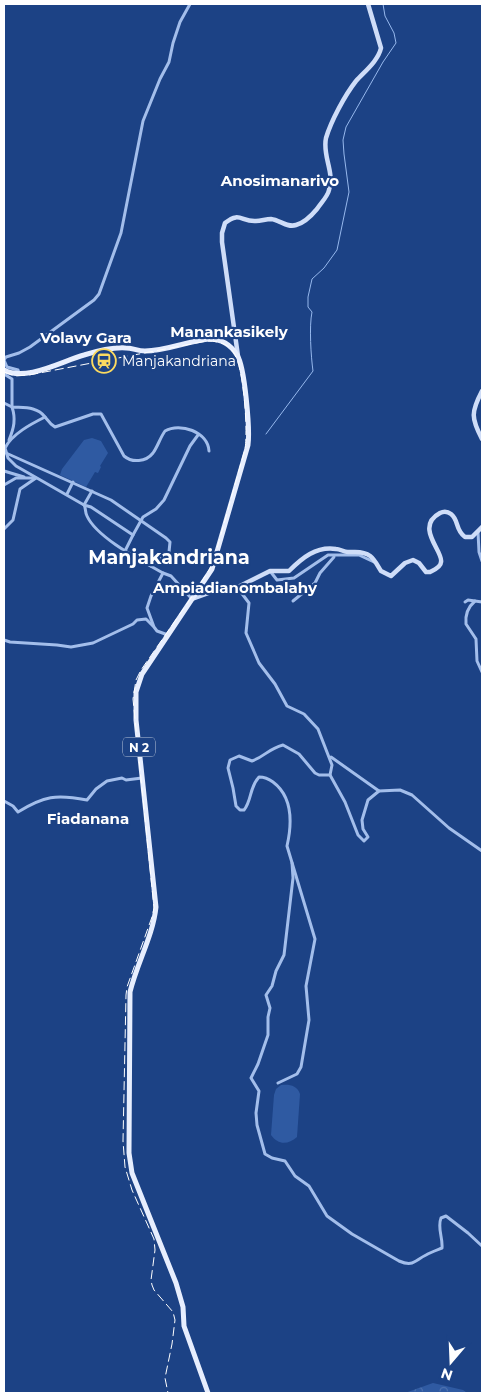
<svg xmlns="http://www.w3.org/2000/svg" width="486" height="1397" font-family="Montserrat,sans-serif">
<defs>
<pattern id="forest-crowns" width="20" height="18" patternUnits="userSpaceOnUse" patternTransform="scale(1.25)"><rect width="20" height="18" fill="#2f5aa2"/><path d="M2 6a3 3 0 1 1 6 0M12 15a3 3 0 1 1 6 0" fill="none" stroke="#4e73b0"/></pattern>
</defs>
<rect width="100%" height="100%" fill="#1c4285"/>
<path fill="url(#forest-crowns)" d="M433 1383 463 1390 467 1393H405Z"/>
<g fill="#2f5aa2">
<path d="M92 438 101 441 108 453 100 466 101 467 98 473 95 472 86 487 60 475 62 469 84 440Z"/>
<path d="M281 1085C289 1084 297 1085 300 1094L297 1137C288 1145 278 1145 271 1135L274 1095 276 1089Z"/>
</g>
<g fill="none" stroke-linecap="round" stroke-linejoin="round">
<path stroke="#96b8ed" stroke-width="1" d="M266 434 313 371C311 357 309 326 312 312L308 307V297L312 279 324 268 337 250 349 192 344 154 343 140 346 127 383 62 396 43 394 33 385 16 383 4"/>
<g stroke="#a3beeb" stroke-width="3">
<path d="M19 373 18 370 7 367 4 360 6 357 19 353 30 347 94 300 99 294 121 233 143 121 160 79 169 62 173 43 180 22 190 4"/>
<path d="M4 374 12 379V407C23 408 37 406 45 417 31 424 12 434 5 448L8 458 16 466 84 505C86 508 85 513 87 516 97 538 142 561 163 573L151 596 147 608 154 627 157 631 168 635"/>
<path d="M4 403 12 407C16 419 14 428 9 440"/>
<path d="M45 417 51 424 55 427 93 414H101L124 456C132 463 146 462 153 453 158 446 160 438 165 431 180 422 208 432 209 451"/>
<path d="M6 453 111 500 166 538 170 542 169 552 151 566"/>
<path d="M4 471 24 477"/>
<path d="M4 485 16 478H34"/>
<path d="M92 491 84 505 91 507 133 535 125 551"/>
<path d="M67 494 73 482"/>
<path d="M4 529 13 520 20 489 36 478"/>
<path d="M478 532 479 552 482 561"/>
<path d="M133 535 143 517 156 509 164 500 190 446 198 435"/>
<path d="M270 571 277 580 294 578 328 555H359L374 562"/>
<path d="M163 573 171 576 192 599"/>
<path d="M237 587 249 603 246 633 259 663 275 684 287 706 304 714 318 729 332 765 330 775H319L315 773 299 754 283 745C268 749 264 757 252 761L239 756 230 760 228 768 233 788 236 806 240 810H244C252 800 249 788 259 777 265 777 269 779 273 782 293 797 292 824 287 846L315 939 306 986 309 1020 301 1067 297 1074 278 1083"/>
<path d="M293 601 315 583 320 573 334 557"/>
<path d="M475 601C468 607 465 614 466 624L476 639 477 661 482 672"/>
<path d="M465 602 468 600 482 602"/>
<path d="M4 640 10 642 57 645 71 647 93 643 133 624 137 620 146 619 153 626"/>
<path d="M331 757 379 791"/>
<path d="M330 775 345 802 358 835 364 841 368 837 363 829 362 820 368 800 379 791 400 790 412 795 449 828 482 851"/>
<path d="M4 801 13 806 18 812C44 796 56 794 87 800L96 789 107 781 122 778 126 780 142 778"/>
<path d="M292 863 293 878 284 955 276 971 272 986 266 995 270 1008 268 1017V1035L258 1064 251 1078 259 1091 256 1113 257 1125 265 1154 272 1158 285 1161 295 1176 309 1186 327 1216 352 1234 399 1261C413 1267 414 1261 426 1255 431 1252 437 1250 442 1248 443 1237 437 1228 441 1218L446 1216 468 1233 482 1246"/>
</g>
<g stroke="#cfddf8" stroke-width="4.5">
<path d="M238 356 222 242V233L225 223C240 211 241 222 256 221 261 221 266 219 271 219 280 220 287 228 296 225 304 223 312 215 317 209 321 203 328 196 329 190 335 172 322 156 326 138 331 121 345 95 356 81 365 71 378 61 381 48L368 4"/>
<path d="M482 391C471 412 471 418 482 439"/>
<path d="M192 599 217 590 240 586 270 571H289C302 558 316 546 336 549 340 549 344 552 348 552 348 552 355 552 355 552 372 552 374 560 381 571L391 576 405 563 413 560 419 563 426 572H430C434 570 441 567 441 562 444 552 414 527 440 513 444 511 447 511 451 514 459 520 455 530 465 537H472L482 527"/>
</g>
<path stroke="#e7eefe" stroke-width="5" d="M4 370C26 382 62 361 84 355 97 351 112 347 126 348 132 348 138 351 145 351 166 351 187 341 209 339 221 339 231 345 237 355 245 367 250 430 248 445L212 569 142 674 136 692V720L156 907C153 936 137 963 130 992L129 1153 132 1173 176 1283 183 1307 184 1326 208 1393"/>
<path stroke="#fff" stroke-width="1" stroke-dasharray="9 4" stroke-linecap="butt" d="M4 372 15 376 29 375 207 341C217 341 228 343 234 353 244 368 248 431 245 449L214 559 209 570 191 598 141 670 136 680 133 699 154 908 152 917 127 987 126 995 123 1141 125 1167 132 1190 154 1239 155 1250 151 1280 152 1285 154 1290 173 1312 175 1320 172 1344 165 1378 168 1393"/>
</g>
<defs>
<g id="station-ring" transform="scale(1.25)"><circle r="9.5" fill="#1c4285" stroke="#fbda60" stroke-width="1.5"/><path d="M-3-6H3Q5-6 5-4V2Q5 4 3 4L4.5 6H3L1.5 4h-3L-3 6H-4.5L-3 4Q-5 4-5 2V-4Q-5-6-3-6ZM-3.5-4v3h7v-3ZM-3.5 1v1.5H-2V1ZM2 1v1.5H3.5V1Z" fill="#fbda60"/></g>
</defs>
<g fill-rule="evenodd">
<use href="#station-ring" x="104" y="361"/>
</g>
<g text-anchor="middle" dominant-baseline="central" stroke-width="4.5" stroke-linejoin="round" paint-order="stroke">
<rect fill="#1c4285" stroke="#bbc6da" stroke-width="1" x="123" y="737.5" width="32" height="19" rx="4"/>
<g font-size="12" font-weight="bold" fill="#fff">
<text x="139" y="747">N 2</text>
</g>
<g font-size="14" fill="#fff" stroke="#1c4285" text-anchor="start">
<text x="122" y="361">Manjakandriana</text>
</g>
<g font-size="15" font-weight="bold" fill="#fff" stroke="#1c4285">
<text x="280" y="180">Anosimanarivo</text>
<text x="229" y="331">Manankasikely</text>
<text x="86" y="337">Volavy Gara</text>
<text x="235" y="587">Ampiadianombalahy</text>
<text x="88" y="818">Fiadanana</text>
</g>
<g font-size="19" font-weight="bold" fill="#fff" stroke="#1c4285">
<text x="169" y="557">Manjakandriana</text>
</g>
</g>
<rect width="486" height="1397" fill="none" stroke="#ffffff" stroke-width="10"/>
<g transform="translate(451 1362) rotate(199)" stroke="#1c4285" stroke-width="4" paint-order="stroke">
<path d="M0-4L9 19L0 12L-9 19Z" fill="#ffffff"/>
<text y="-8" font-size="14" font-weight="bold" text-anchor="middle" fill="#ffffff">N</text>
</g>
</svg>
